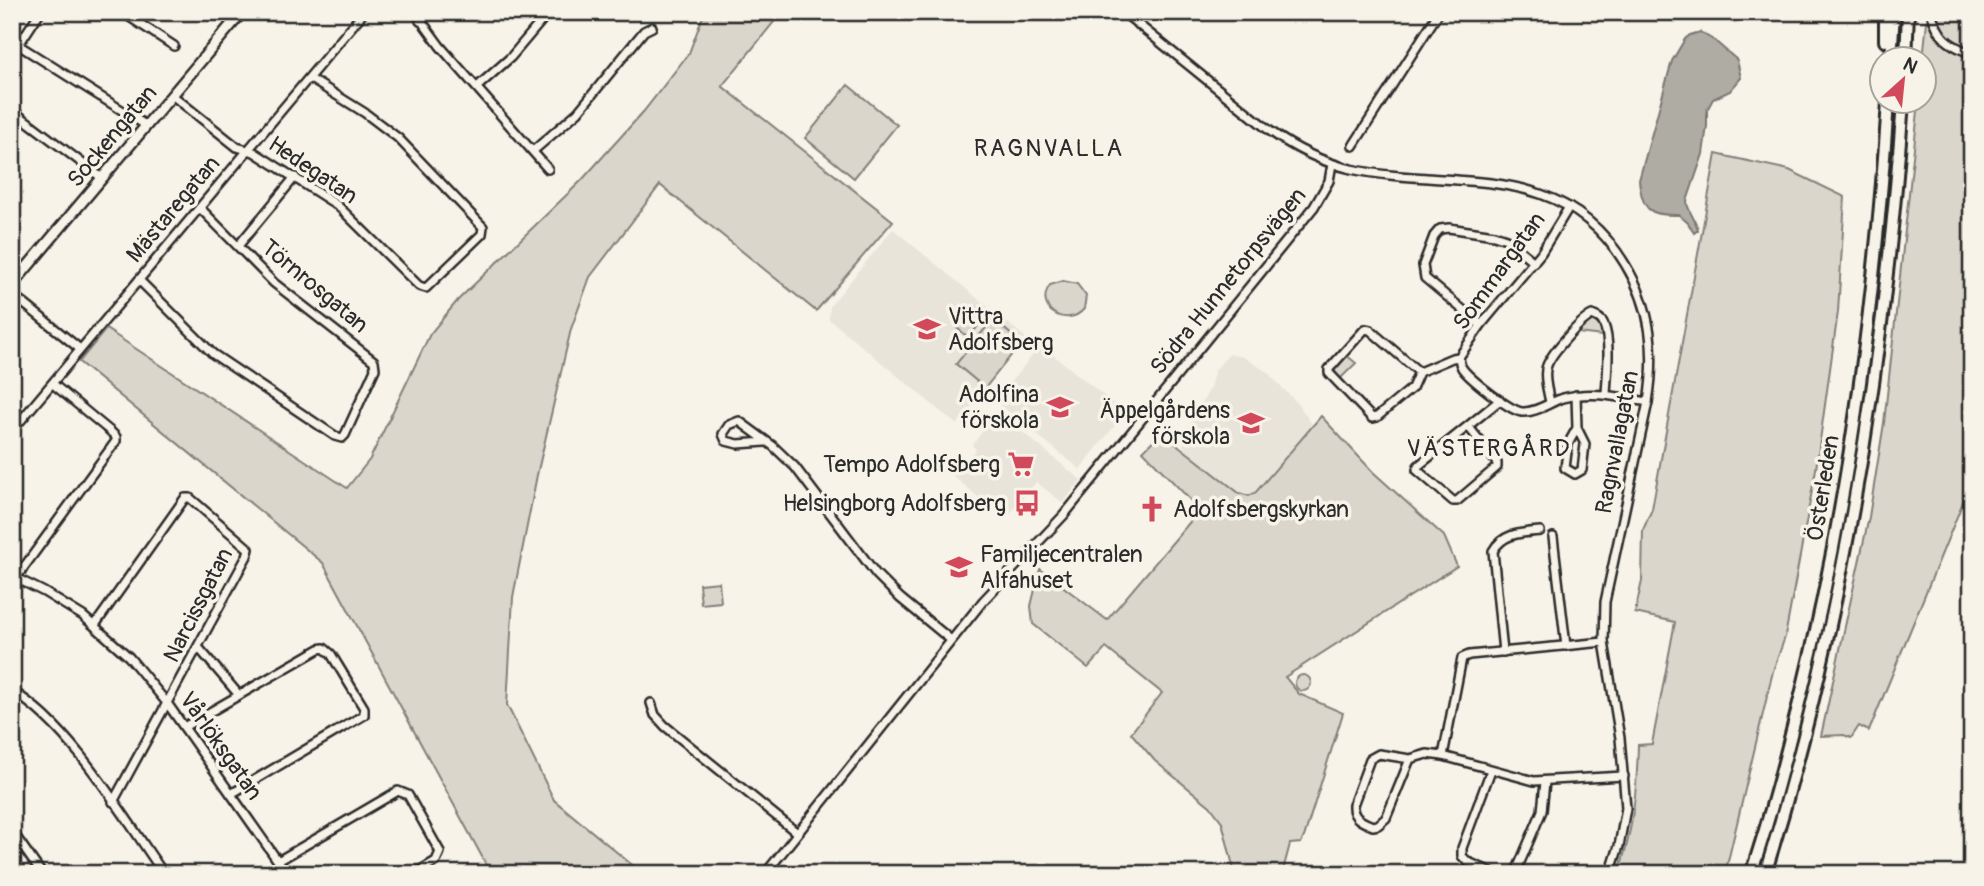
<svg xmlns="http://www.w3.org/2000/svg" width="1984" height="886" font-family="Pangolin,sans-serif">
<rect width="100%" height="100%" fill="#f7f3e8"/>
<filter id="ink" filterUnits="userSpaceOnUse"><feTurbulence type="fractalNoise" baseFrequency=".0143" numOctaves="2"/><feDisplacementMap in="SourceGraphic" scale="14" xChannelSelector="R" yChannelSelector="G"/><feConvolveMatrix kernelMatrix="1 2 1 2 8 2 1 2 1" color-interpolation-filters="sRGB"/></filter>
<g filter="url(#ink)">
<g fill="#e8e4da">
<path d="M893 229 1026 338 957 425 829 319 830 306Z"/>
<path d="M1041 345 1125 413 1080 469 995 401Z"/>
<path d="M1229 354 1243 357 1266 371 1299 405 1313 426 1256 492 1249 496 1240 493 1185 450 1183 444V437L1209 390 1215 370Z"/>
<path d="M998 412 1081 480 1063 503 1036 482 1005 519 953 476 976 449 972 445Z"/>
</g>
<g fill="#dad6cc" stroke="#82807c" stroke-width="2">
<path d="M699 12H782L722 86 893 221 816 311 660 185 590 277 571 329 537 475 513 597 507 705 554 800 643 874H481L487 866 323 563 79 362 106 329 347 488 370 459 430 334 458 300 581 181 644 111 689 53 703 16Z"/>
<path d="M1928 12H1972V480L1869 731 1859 726 1851 738 1844 735 1821 736 1869 517 1884 423 1919 102H1924L1923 59Z"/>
<path d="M848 85 897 125 854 178 805 138Z"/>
<path d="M1716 154 1789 170 1845 197 1838 312 1816 469 1785 637 1773 671 1725 874H1618C1633 832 1637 789 1638 745L1652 744 1675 622 1635 613 1642 581 1643 530 1652 509Z"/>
<path d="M1063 281 1077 284 1086 296 1084 309C1067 329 1033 309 1050 285Z"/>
<path d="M974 306 986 315 969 338 957 328Z"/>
<path d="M993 319 1021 343 985 388 956 364Z"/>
<path d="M1593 320 1600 324 1603 336 1577 333 1585 322Z"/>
<path d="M1346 355 1356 363 1340 379 1334 370Z"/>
<path d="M1321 416 1373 472 1444 536 1457 566 1285 677 1299 694 1343 713 1304 837 1301 843 1290 844 1282 874H1235L1222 822 1210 806 1155 761 1131 733 1162 693 1106 648 1088 668 1033 624 1031 606 1040 569 1107 620 1200 510 1143 451 1161 432 1239 493 1249 496 1256 492Z"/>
<path d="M719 582 721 602 701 604 699 584Z"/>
<circle cx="1303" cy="683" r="8"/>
</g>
<path fill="#afaca4" stroke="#7a7874" stroke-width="2" d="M1700 32 1715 41 1737 60 1741 78 1730 91 1713 99 1707 110V126L1703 154 1687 201C1687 211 1696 219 1698 230L1694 233 1688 223 1679 215C1649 216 1642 210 1639 180L1672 61 1685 39 1690 35Z"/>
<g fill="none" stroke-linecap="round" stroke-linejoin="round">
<g stroke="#2b2b2b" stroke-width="12">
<g id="minor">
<path d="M122 12 174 46"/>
<path d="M415 12 440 46 548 169"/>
<path d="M1123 12 1270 131C1294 148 1322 162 1351 169 1453 191 1560 157 1625 264 1652 308 1656 353 1648 402L1605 602 1604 642 1620 738 1626 808 1619 846 1610 874"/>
<path d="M1931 12C1939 38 1947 44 1972 54"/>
<path d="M420 21 430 12"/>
<path d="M12 41 147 126"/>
<path d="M12 55 40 12"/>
<path d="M477 87 511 57 549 12"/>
<path d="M172 95 237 147 254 152 337 205 419 286 426 288 482 234 483 227 398 138 365 113 309 78"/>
<path d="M12 110 102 178"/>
<path d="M1353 146 1439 12"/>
<path d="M533 151 578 112 644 31 652 27"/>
<path d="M1569 207 1541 253 1481 325 1459 357C1460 362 1459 363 1462 368 1469 378 1510 411 1522 412 1536 413 1550 402 1563 398 1592 390 1619 397 1648 402"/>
<path d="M238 246 295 177"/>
<path d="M139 280 213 354 335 436 342 438 345 435 375 369 374 361 274 283 200 208"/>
<path d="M12 294 80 349"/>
<path d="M1481 325 1425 278 1423 265 1434 236 1440 229 1449 228 1494 235 1506 239 1534 262"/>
<path d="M1419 372 1412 388 1377 417 1372 418 1329 373V369L1365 329 1370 330 1419 372 1452 358 1459 357"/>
<path d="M1576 395 1577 428 1568 444 1565 468 1575 474 1582 470 1585 444 1577 428"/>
<path d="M1550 402C1548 392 1544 380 1546 369 1548 356 1580 321 1592 315 1597 317 1602 319 1604 325 1611 342 1607 375 1606 394"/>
<path d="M1468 426 1418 466 1417 470 1453 501H1457L1497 467V463L1468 426 1500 400"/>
<path d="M12 431 364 12"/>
<path d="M765 442 738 444 726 441 723 434 729 425 739 421 773 446 795 467 876 574 900 598 951 640"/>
<path d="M1553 537 1566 646"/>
<path d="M12 576 44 592 83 616 129 657 167 703 287 874"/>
<path d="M16 578 116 441V437L111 432 53 384"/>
<path d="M95 625 185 498H190L249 549 247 556 113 802"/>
<path d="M1604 642 1469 655 1462 658 1443 756 1534 781 1624 776"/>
<path d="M198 647 239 695"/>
<path d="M1503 652 1493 551C1503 533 1521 533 1540 531"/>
<path d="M12 691C71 726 124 817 164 874"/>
<path d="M651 703 655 715 665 726 796 832"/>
<path d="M184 727 319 649 324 648 331 654 364 708V715L231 794"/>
<path d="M1410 759 1386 818 1378 825 1373 826C1362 822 1352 818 1353 805L1370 759 1379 754 1410 759 1427 754 1443 756"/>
<path d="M1491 770 1462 848V856L1468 862 1496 874"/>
<path d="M12 831 42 874"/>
<path d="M278 861 398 791 408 795 440 852 436 861 414 874"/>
<path d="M765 874 983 601 1064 515 1314 207 1329 181 1332 164"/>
<path d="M1515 874 1542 811 1545 782"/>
</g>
</g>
<g stroke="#2b2b2b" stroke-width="14">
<path id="tertiary" d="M12 285 242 12"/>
</g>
<g stroke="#2b2b2b" stroke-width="16">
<g id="primary">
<path d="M1885 41V12"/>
<path d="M1891 60 1894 12"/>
<path d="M1906 60 1908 12"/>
<path d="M1751 874C1771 815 1786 755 1801 695 1849 500 1875 302 1888 102"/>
<path d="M1765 874C1843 623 1884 363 1903 102"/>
</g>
</g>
<use href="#minor" stroke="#f7f3e8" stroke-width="7"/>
<use href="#tertiary" stroke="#f7f3e8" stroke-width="9"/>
<use href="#primary" stroke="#f7f3e8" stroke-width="10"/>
</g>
</g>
<defs>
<g id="school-bare" transform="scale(2.1)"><path d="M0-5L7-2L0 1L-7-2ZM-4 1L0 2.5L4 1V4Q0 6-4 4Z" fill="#d1495b" stroke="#f7f3e8" stroke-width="2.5" paint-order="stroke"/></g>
<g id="supermarket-bare" transform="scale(2.1)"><path d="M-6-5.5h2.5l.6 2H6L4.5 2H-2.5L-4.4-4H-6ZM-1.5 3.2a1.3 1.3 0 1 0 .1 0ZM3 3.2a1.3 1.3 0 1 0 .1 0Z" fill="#d1495b" stroke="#f7f3e8" stroke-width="2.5" paint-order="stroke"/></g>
<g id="bus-bare" transform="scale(2.1)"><path d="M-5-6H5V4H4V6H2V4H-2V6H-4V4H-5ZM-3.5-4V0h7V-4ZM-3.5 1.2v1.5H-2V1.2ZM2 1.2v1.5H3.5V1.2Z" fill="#d1495b" stroke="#f7f3e8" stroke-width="2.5" paint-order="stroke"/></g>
<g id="church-bare" transform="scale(2.1)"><path d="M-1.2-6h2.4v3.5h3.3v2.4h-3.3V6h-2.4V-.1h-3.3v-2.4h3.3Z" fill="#d1495b" stroke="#f7f3e8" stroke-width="2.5" paint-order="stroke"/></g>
</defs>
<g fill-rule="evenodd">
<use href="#school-bare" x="927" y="329"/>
<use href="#school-bare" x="1060" y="407"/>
<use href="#school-bare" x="1251" y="423"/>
<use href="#supermarket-bare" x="1021" y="464"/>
<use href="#bus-bare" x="1027" y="503"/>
<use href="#church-bare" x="1152" y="509"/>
<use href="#school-bare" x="959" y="567"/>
</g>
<g text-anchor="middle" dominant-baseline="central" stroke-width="7" stroke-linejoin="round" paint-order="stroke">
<g font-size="23" fill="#2b2b2b" stroke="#f7f3e8">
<text transform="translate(112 136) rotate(-50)">Sockengatan</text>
<text transform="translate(313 170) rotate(34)">Hedegatan</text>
<text transform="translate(173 209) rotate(-50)">Mästaregatan</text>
<text transform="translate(1499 271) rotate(-54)">Sommargatan</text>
<text transform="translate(1228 281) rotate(-51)">Södra Hunnetorpsvägen</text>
<text transform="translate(315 286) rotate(40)">Törnrosgatan</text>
<text transform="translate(1617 442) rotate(-79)">Ragnvallagatan</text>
<text transform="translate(1823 488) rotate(-81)">Österleden</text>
<text transform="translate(198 605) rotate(-63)">Narcissgatan</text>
<text transform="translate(221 746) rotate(55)">Vårlöksgatan</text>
</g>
<g font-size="23" fill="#2b2b2b" stroke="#f7f3e8" text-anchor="end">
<text x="948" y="316" text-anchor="start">Vittra<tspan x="948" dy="26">Adolfsberg</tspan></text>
<text x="1039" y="394">Adolfina<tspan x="1039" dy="26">förskola</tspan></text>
<text x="1230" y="410">Äppelgårdens<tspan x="1230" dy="26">förskola</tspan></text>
<text x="1000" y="464">Tempo Adolfsberg</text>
<text x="1006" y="503">Helsingborg Adolfsberg</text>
<text x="1173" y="509" text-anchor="start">Adolfsbergskyrkan</text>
<text x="980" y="554" text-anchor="start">Familjecentralen<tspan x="980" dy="26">Alfahuset</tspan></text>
</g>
<g font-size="24" letter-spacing="2" fill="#2b2b2b" stroke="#f7f3e8">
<text x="1049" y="148">RAGNVALLA</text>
<text x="1489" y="448">VÄSTERGÅRD</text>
</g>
</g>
<rect width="1984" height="886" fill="none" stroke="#f7f3e8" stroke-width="42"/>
<rect x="21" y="21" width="1942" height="844" fill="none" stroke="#2b2b2b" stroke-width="2.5" filter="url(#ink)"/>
<g transform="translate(1903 80) rotate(27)"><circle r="33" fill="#f7f3e8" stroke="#a5a39c" stroke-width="2"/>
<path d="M0-5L12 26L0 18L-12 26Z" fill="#d1495b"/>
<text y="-10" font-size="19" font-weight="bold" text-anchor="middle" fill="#2b2b2b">N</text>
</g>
</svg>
